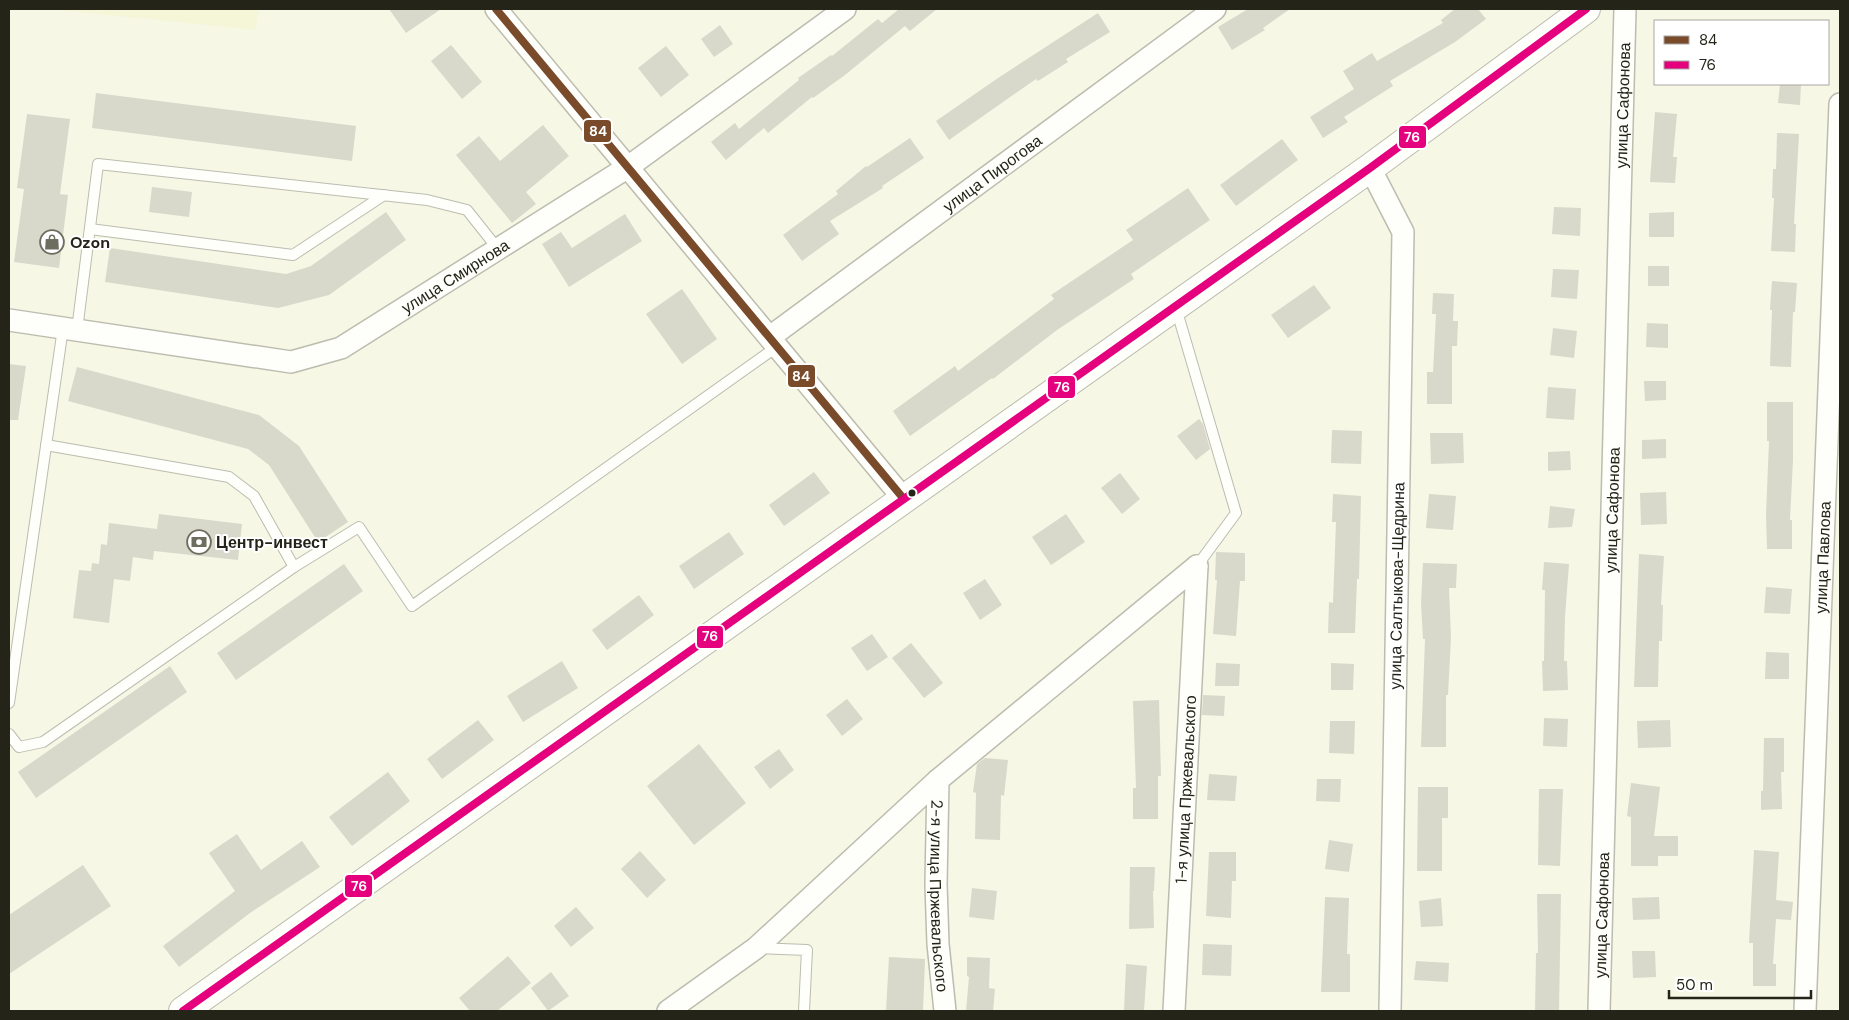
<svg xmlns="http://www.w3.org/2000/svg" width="1849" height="1020" font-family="'DM Sans',sans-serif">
<rect width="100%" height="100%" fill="#f6f7e5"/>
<path fill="#f5f5d8" d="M48 9H258L256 30Z"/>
<g fill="#d9d9cb">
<path d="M389 9H441L406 33Z"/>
<path d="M899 9H937L910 31 905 26 845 75 813 98 812 97 768 133 764 128 726 160 711 142 735 123 739 129 799 80 798 78 831 55 832 56 878 19 882 23Z"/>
<path d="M1248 9H1290L1263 28 1265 30 1232 50 1218 27Z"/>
<path d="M1455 9H1478L1486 19 1455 42 1390 81 1393 86 1344 117 1348 122 1323 138 1310 117 1354 89 1343 71 1372 53 1377 61 1443 23 1441 20Z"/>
<path d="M1098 13 1110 32 1066 59 1068 62 1038 81 1036 79 949 140 936 121 998 78Z"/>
<path d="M720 25 733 44 714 57 701 39Z"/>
<path d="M451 45 482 82 462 99 431 61Z"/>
<path d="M666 46 689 75 661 97 638 68Z"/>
<path d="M1780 84H1801L1800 105 1778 103Z"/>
<path d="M96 93 356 126 352 161 92 128Z"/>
<path d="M1655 112 1677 114 1673 157H1677L1675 183 1650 182Z"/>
<path d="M27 114 70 119 60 194 68 195 59 268 14 262 24 189 17 188Z"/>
<path d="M543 125 569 156 526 192 536 204 512 223 456 155 479 136 500 161Z"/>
<path d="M1777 133 1799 134 1794 224H1796L1795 252 1771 251 1774 198H1772L1773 169H1776Z"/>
<path d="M910 138 924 158 882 186 883 188 830 221 839 234 802 261 783 235 838 194 836 191 866 166 867 167Z"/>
<path d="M1282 139 1298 160 1236 206 1220 185Z"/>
<path d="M152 187 192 192 189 217 149 212Z"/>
<path d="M1188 188 1210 220 1131 274 1134 279 1057 330 993 379 992 378 910 436 893 411 955 366 958 371 1054 299 1051 295 1133 240 1126 230Z"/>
<path d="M1554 207 1581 208 1580 236 1552 234Z"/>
<path d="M386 212 406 240 329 295 278 308 105 282 110 248 286 274 311 266Z"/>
<path d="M1674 212V237H1649V213Z"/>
<path d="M625 214 642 241 569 287 542 244 561 232 572 248Z"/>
<rect x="1648" y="266" width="21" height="20"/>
<path d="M1553 269 1579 270 1577 299 1551 297Z"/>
<path d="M1772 281 1797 283 1795 312H1793L1791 367 1770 366 1772 310H1770Z"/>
<path d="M1314 285 1331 308 1288 338 1271 315Z"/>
<path d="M682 289 717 339 682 364 646 314Z"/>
<path d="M1433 293 1454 294 1453 321H1458L1457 346H1452V404H1427V372H1433L1436 314H1432Z"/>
<path d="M1647 323 1668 324V348L1646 347Z"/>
<path d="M1553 328 1577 331 1574 358 1550 355Z"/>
<path d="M9 364 26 366 18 420H9Z"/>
<path d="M77 367 259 415 299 446 348 522 318 542 269 465 248 449 68 401Z"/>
<path d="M1644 381H1666V400L1645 401Z"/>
<path d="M1548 387 1576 389 1574 420 1546 418Z"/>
<path d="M1767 402H1793V460L1790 520H1792V549H1767L1766 514 1769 441H1767Z"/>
<path d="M1199 419 1203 424 1210 449 1196 460 1177 436Z"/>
<path d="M1332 430 1362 431 1361 464 1331 463Z"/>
<path d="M1430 433H1463L1464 463 1431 464Z"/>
<path d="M1666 439V458L1642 459V440Z"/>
<path d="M1570 451 1571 470 1548 471V452Z"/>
<path d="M814 472 830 493 784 526 769 505Z"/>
<path d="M1120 473 1140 499 1122 514 1101 488Z"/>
<path d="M1666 492 1667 524 1641 525 1640 493Z"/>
<path d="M1333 494 1361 496 1359 579H1357L1355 633H1328L1329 602 1333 603 1336 522H1332Z"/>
<path d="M1429 494 1456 496 1453 530 1426 528Z"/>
<path d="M1550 506 1575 509 1572 527 1548 528Z"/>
<path d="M159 514 242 524 238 560 154 551 153 560 133 557 130 581 114 579 109 623 73 618 79 570 91 571 92 563 99 564 101 544 107 545 109 523 157 529Z"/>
<path d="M1066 514 1085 542 1051 565 1032 537Z"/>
<path d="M729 532 744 554 694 589 679 566Z"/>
<path d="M1216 552 1245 553V581H1240L1236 636 1213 634 1217 580H1215Z"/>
<path d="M1639 554 1664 556 1661 605H1663L1662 641H1659L1658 687H1634Z"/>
<path d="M1544 562 1569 564 1565 617 1564 661H1567L1568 690 1543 691 1542 661H1544L1545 590H1542Z"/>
<path d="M1423 563 1457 564 1456 588H1449L1451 638 1448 695H1446V747H1421L1425 639H1423L1421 603Z"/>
<path d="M344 564 363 591 236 680 217 653Z"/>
<path d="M985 579 1002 605 980 620 963 593Z"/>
<path d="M1766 587 1792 589 1790 614 1764 613Z"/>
<path d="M639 595 654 615 607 650 592 630Z"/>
<path d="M872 634 888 657 867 671 851 648Z"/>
<path d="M911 643 943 683 924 698 892 658Z"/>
<path d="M1766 652 1789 653V679H1765Z"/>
<path d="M562 661 578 688 523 722 507 696Z"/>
<path d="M1216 663 1240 664 1239 686H1215Z"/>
<path d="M1331 663 1354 664 1353 690H1331Z"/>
<path d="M170 666 187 692 36 798 18 772Z"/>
<path d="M1203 695 1225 696 1224 716 1202 715Z"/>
<path d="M847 699 863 719 842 736 826 715Z"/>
<path d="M1159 700 1161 776H1158V819H1133V788H1136L1133 701Z"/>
<path d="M1544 718 1568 719 1567 747 1543 746Z"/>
<path d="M478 720 494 740 442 779 427 759Z"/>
<path d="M1670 720 1671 747 1638 748 1637 721Z"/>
<path d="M1330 721H1355L1354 754 1329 753Z"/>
<path d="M1764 738H1784V772H1781L1782 809 1761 810V791H1763Z"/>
<path d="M699 744 746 803 694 845 647 786Z"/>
<path d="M779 749 794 770 770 789 754 767Z"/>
<path d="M985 758 1008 760 1004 796 1001 795 1000 840 975 839 976 793 973 792 977 764Z"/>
<path d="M388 772 410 801 352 846 329 817Z"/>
<path d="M1209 774 1237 776 1235 801 1207 800Z"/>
<path d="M1317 779H1341L1340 802 1316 801Z"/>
<path d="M1631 783 1660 787 1654 836H1678V856H1658V866H1631V817L1627 816Z"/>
<path d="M1418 787H1448V818H1442V871H1417Z"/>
<path d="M1539 789H1563L1560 866 1538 865Z"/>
<path d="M237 834 261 870 302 841 320 867 250 913 179 967 163 946 235 891 209 853Z"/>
<path d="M1329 840 1353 844 1349 872 1325 869Z"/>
<path d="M1754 850 1779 852 1776 900 1793 902 1791 920 1776 919 1773 964H1776V986H1753V943H1749Z"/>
<path d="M640 851 666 880 647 898 621 869Z"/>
<path d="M1209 852H1236V881H1232L1231 918 1206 916Z"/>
<path d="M83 865 111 906 9 974V915Z"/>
<path d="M1130 867H1155L1154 891H1153L1154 928 1129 929Z"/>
<path d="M972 888 997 891 994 920 969 917Z"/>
<path d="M1537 894H1561L1559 1011H1535L1536 953H1538Z"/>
<path d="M1325 897 1349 898 1347 954H1350V992H1321Z"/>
<path d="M1659 897 1660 919 1633 920 1632 898Z"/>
<path d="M1441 898 1443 926 1421 927 1419 901Z"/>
<path d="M576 907 594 928 571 947 554 926Z"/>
<path d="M1203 944 1232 945 1231 976 1202 975Z"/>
<path d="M1632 951H1655L1656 977 1633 978Z"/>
<path d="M508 956 531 983 497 1011H470L459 998Z"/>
<path d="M889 957 925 959 923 1011H886Z"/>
<path d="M967 957 990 958 989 988 995 989 993 1011H966L969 977 967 976Z"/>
<path d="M1416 961 1449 963 1448 982 1414 980Z"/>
<path d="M1126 964 1147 966 1144 1011H1124Z"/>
<path d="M551 972 569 996 548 1011 531 988Z"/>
</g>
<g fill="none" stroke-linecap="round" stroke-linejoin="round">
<g stroke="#bcbdaf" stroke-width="12">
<g id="service">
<path d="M90 229 293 255 384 195"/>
<path d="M1176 308 1236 513 1197 566"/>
<path d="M77 330 98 164 427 200 467 210 498 249"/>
<path d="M294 567 359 527 412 606 778 346"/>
<path d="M9 703 63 328"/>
<path d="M9 734 19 747 43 742 294 567 254 496 229 477 46 445"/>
<path d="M757 948 807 950 804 1011"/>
</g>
</g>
<g stroke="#bcbdaf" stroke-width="24">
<g id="minor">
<path d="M496 9 903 498"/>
<path d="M1370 168 1403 232 1390 1011"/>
<path id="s1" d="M9 320 291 362 341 348 628 167 845 9"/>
<path id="s2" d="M770 337 1215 9"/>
<path id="s3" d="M938 780 936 884 938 944 945 1011"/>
<path d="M668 1011 756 948 938 780 1197 566"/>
<path id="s4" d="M1174 1011 1197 566"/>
<path id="s5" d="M1599 1011 1625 9"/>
<path id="s6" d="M1805 1011 1840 104"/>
</g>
</g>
<g stroke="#bcbdaf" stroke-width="30">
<path id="secondary" d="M183 1011 1370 168 1586 9"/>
</g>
<use href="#service" stroke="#fefefb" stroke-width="10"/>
<use href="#minor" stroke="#fefefb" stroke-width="21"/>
<use href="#secondary" stroke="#fefefb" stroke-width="28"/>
<g stroke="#fff" stroke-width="11">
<path id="bus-1" d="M496 9 903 498"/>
</g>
<g stroke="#fff" stroke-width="11">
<path id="bus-2" d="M183 1011 1370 168 1586 9"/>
</g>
<use href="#bus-1" stroke="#7a4b2a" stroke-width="8"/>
<use href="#bus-2" stroke="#e5007d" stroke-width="8"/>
</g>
<defs>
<g id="shop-ring" transform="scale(1.25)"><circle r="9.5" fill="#fff" stroke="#6e6e60" stroke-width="1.5"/><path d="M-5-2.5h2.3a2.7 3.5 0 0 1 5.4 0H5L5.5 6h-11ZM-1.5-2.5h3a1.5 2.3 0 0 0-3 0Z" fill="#6e6e60"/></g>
<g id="bank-ring" transform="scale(1.25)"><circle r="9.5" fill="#fff" stroke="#6e6e60" stroke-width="1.5"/><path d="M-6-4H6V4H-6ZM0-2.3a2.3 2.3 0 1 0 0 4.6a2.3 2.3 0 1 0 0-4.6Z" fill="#6e6e60"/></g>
</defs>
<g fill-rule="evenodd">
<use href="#shop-ring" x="52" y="242"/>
<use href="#bank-ring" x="199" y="542"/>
</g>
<circle fill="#242419" stroke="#fff" stroke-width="2" cx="912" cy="493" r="4.5"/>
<g text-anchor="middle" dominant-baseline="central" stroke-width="4" stroke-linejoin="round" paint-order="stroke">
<g font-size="16" fill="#242419" stroke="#fff">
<text stroke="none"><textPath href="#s5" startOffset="906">улица Сафонова</textPath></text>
<text stroke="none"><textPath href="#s2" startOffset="276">улица Пирогова</textPath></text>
<text stroke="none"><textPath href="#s1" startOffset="472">улица Смирнова</textPath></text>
<text stroke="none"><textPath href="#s5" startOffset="501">улица Сафонова</textPath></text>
<text stroke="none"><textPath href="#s6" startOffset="454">улица Павлова</textPath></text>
<text transform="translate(1397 586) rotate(-89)">улица Салтыкова-Щедрина</text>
<text stroke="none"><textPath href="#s4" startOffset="222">1-я улица Пржевальского</textPath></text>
<text stroke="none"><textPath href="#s3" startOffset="116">2-я улица Пржевальского</textPath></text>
<text stroke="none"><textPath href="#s5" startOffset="96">улица Сафонова</textPath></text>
</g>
<g font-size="16" font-weight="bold" fill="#242419" stroke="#fff" text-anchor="start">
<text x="70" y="242">Ozon</text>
<text x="216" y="542">Центр-инвест</text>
</g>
</g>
<g stroke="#fff" stroke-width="2">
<rect x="583" y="119" width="29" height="24" rx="5" fill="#7a4b2a"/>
<rect x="1398" y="125" width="29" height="24" rx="5" fill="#e5007d"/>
<rect x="787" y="364" width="29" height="24" rx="5" fill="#7a4b2a"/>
<rect x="1047" y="375" width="29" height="24" rx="5" fill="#e5007d"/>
<rect x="696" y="625" width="28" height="24" rx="5" fill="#e5007d"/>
<rect x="344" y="874" width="29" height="24" rx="5" fill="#e5007d"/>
</g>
<g font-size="14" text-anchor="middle" font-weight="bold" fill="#fff">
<text x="598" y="136">84</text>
<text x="1412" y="142">76</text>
<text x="801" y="381">84</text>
<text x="1062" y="392">76</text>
<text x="710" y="641">76</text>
<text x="359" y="891">76</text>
</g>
<rect width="1849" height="1020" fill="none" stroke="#242419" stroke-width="20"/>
<rect x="1654" y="20" width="175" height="65" fill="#ffffff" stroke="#a7a7a3"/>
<rect x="1664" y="36" width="25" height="8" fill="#7a4b2a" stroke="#a7a7a3"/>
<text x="1699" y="45" font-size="15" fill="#242419">84</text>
<rect x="1664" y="61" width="25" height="8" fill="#e5007d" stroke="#a7a7a3"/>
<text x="1699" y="70" font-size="15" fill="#242419">76</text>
<path d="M1669 990v8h142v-8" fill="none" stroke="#242419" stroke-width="2.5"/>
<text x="1676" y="990" font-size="15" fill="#242419" stroke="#ffffff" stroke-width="4" paint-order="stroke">50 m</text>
</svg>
